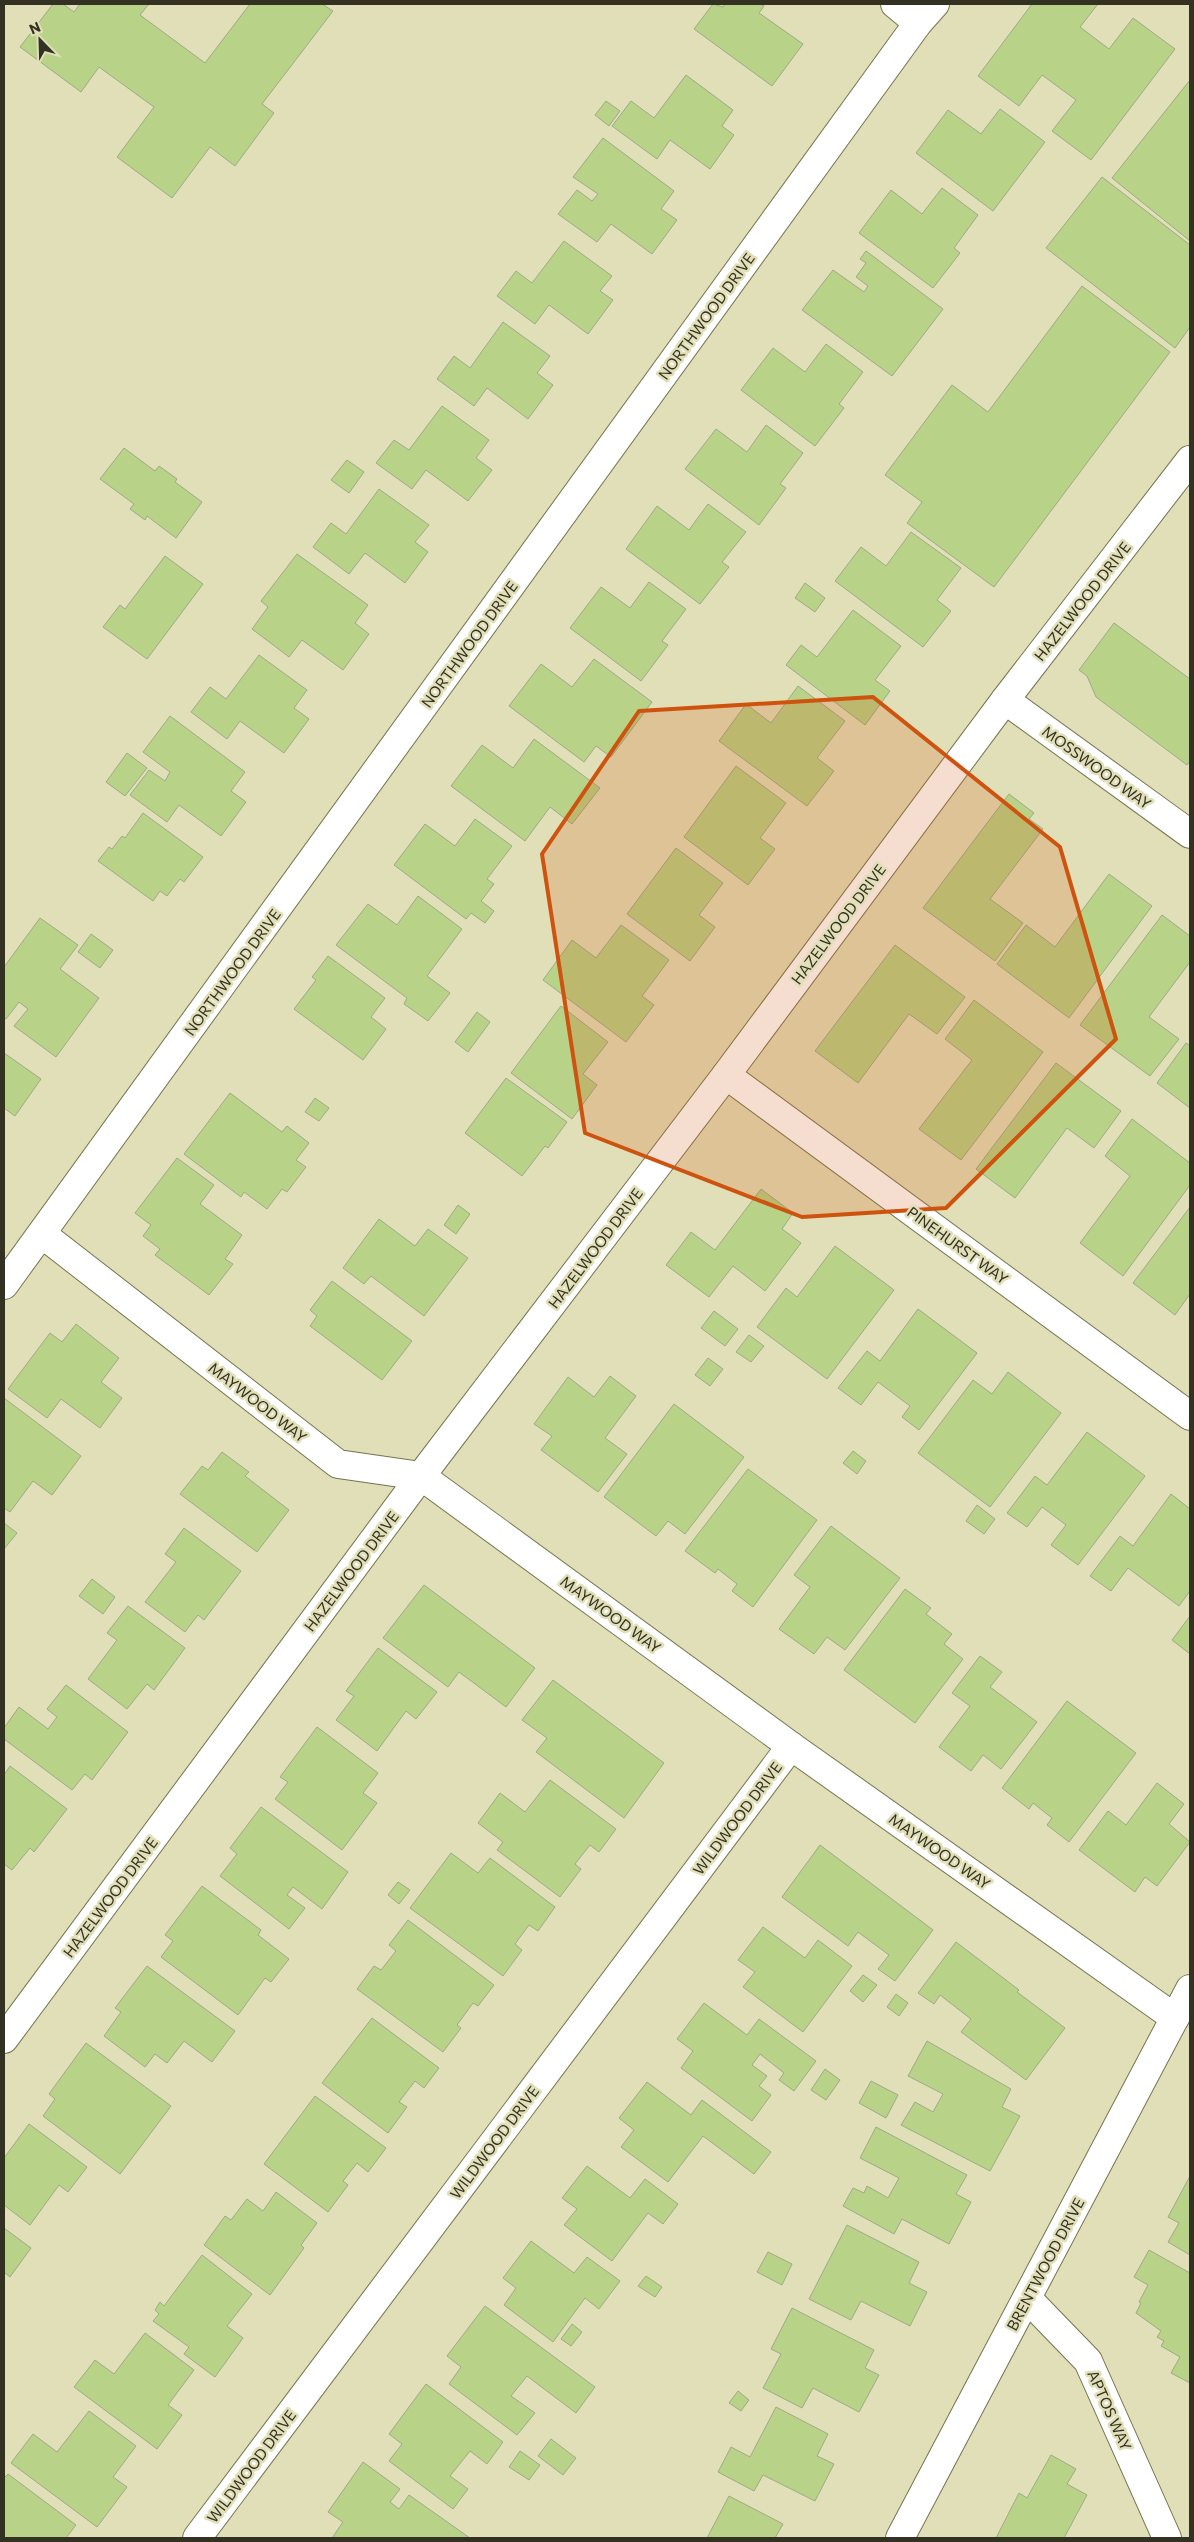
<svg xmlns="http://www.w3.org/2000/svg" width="1194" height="2542" font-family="Commissioner,sans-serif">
<rect width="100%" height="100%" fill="#e1dfb8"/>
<g fill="#b8d388" stroke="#9daa87">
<path d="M53 4H63L74 12 80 4H149L140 15 205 63 250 4H322L333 11 262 104 274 113 235 166 210 147 172 198 117 157 154 107 99 67 81 92 20 47Z"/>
<path d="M713 4 723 7 725 4H760L764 6 759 13 803 44 772 86 694 29Z"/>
<path d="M1032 4H1098L1080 27 1109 49 1133 18 1175 49 1091 160 1052 131 1076 100 1042 75 1019 106 978 76Z"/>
<path d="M686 75 733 110 722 126 734 135 710 169 670 140 657 159 612 126 631 101 654 118Z"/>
<path d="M1190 80V241L1112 178Z"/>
<path d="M606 101 620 111 609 126 595 115Z"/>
<path d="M1000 109 1045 142 993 211 916 153 948 110 981 134Z"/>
<path d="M603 138 674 191 661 209 677 220 652 254 611 224 597 242 558 214 577 190 592 201 598 194 573 177Z"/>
<path d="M1102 177 1190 245V327L1175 348 1046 248Z"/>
<path d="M942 188 978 215 954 248 960 253 933 288 859 233 891 190 922 214Z"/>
<path d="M564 241 612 276 600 291 613 300 588 334 549 305 535 324 497 296 516 271 532 283Z"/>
<path d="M866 251 943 309 892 376 802 310 833 270 864 292 868 286 856 277 866 263 860 259Z"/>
<path d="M1082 286 1170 352 994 587 907 523 922 502 885 475 952 385 988 412Z"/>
<path d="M503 322 550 356 537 373 553 385 528 419 487 388 474 406 437 379 454 356 470 368Z"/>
<path d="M826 344 863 372 839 404 844 408 815 446 741 390 773 348 805 372Z"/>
<path d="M442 406 489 440 476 458 492 470 468 501 426 470 412 489 376 463 394 440 409 450Z"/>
<path d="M766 425 803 453 780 484 786 488 759 525 685 469 716 429 747 452Z"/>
<path d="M124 448 155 471 159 466 177 479 175 482 202 502 176 538 147 516 145 520 130 509 134 504 100 479Z"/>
<path d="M347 460 364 472 349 493 331 480Z"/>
<path d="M379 489 429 525 415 542 428 552 405 583 365 553 349 574 313 547 331 523 346 534Z"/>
<path d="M708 504 746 532 722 562 729 567 700 604 626 549 657 506 689 530Z"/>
<path d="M911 532 961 568 937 600 951 611 923 647 835 581 861 547 886 566Z"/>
<path d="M297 554 368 605 355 623 369 634 343 670 302 640 289 657 252 629 268 607 261 601Z"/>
<path d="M165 556 203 584 147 659 103 627 120 605 125 609Z"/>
<path d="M649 582 686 609 662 641 668 645 641 681 570 628 601 587 630 608Z"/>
<path d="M805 583 825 598 815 612 795 598Z"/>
<path d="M853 610 901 646 875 680 890 691 865 725 786 665 801 645 817 657Z"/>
<path d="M1114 623 1190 679V761L1187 765 1096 697 1087 676 1079 670Z"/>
<path d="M259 655 307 690 294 708 309 719 284 753 240 721 227 739 191 712 210 687 226 699Z"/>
<path d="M594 659 652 702 611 757 596 746 584 762 509 706 541 664 572 687Z"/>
<path d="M798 686 845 721 817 758 834 771 807 806 719 741 746 704 771 723Z"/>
<path d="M170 716 245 772 231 791 246 802 221 836 179 805 167 822 130 795 149 770 165 781 170 772 143 752Z"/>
<path d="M534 739 600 788 572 824 550 807 525 841 451 786 482 745 513 768Z"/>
<path d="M127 753 147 768 125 796 106 782Z"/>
<path d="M736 766 786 803 760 838 775 849 748 885 684 837Z"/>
<path d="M1009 794 1034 813 1029 819 1043 829 990 899 1023 923 995 961 923 908Z"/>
<path d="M143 813 203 857 184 882 180 879 167 896 160 891 153 901 98 861 109 847 112 849 122 836 125 838Z"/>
<path d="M475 819 512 846 487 879 494 884 481 901 494 911 485 923 471 913 466 919 394 865 425 824 455 846Z"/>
<path d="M676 848 723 883 699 915 715 927 690 961 627 914Z"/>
<path d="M1109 874 1152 906 1069 1018 997 964 1026 925 1055 947Z"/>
<path d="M418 896 462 929 427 976 450 993 428 1021 404 1004 407 998 336 945 368 904 397 925Z"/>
<path d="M1162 915 1190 936V962L1149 1017 1179 1039 1150 1076 1080 1025Z"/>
<path d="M40 918 78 945 60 969 99 998 56 1057 14 1026 28 1009 19 1002 6 1019 4 1018V967Z"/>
<path d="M621 925 669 960 642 996 654 1005 626 1042 543 980 572 940 596 958Z"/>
<path d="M91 934 113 950 100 968 78 952Z"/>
<path d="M895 945 965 997 937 1034 909 1014 858 1083 815 1051Z"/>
<path d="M328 956 385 998 371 1017 386 1029 363 1060 294 1009 316 980 312 977Z"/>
<path d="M974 1000 1043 1052 961 1160 919 1129 972 1060 945 1039Z"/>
<path d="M561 1006 608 1042 583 1074 597 1085 572 1119 511 1073Z"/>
<path d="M477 1012 490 1022 468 1052 455 1042Z"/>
<path d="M1186 1043 1190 1046V1108L1157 1083Z"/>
<path d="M4 1053 41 1079 15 1116 4 1108Z"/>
<path d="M1056 1063 1121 1111 1094 1148 1067 1128 1015 1198 976 1169Z"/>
<path d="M506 1078 567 1122 548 1148 545 1146 522 1176 465 1133Z"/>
<path d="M230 1093 282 1132 287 1126 309 1143 296 1160 306 1167 287 1192 282 1189 267 1209 244 1192 241 1197 184 1154Z"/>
<path d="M315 1098 329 1108 319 1121 305 1112Z"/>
<path d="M1132 1119 1190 1163V1185L1123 1276 1080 1243 1130 1176 1105 1156Z"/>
<path d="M177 1158 214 1185 200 1204 242 1235 225 1259 233 1264 209 1295 155 1255 160 1249 143 1236 151 1225 135 1213Z"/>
<path d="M761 1189 793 1213 782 1229 801 1243 765 1291 733 1266 709 1297 666 1265 691 1232 715 1250Z"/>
<path d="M458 1205 470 1214 456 1234 444 1225Z"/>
<path d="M1190 1207V1294L1175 1315 1133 1283Z"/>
<path d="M379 1219 415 1246 428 1229 468 1258 424 1316 371 1276 364 1284 343 1268Z"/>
<path d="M835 1246 894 1290 827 1379 757 1327 786 1288 797 1297Z"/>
<path d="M332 1281 412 1341 382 1380 310 1326 317 1316 310 1310Z"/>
<path d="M918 1309 977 1353 919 1430 902 1417 910 1406 878 1382 861 1405 838 1388 867 1351 880 1361Z"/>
<path d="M714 1311 738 1329 725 1346 701 1328Z"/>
<path d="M76 1324 119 1358 101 1382 122 1398 100 1428 61 1399 47 1418 8 1389 50 1333 62 1342Z"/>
<path d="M749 1335 764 1346 751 1362 736 1352Z"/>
<path d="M708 1358 723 1369 710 1386 695 1375Z"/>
<path d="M1008 1372 1061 1413 990 1507 918 1453 973 1380 992 1394Z"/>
<path d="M610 1376 636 1396 605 1438 627 1454 598 1492 541 1450 552 1436 534 1424 568 1377 594 1397Z"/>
<path d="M4 1398 81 1456 52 1495 33 1481 10 1512 4 1508Z"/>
<path d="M674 1404 744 1457 685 1534 668 1521 656 1536 604 1497Z"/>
<path d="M1087 1432 1145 1476 1078 1565 1051 1545 1066 1525 1042 1507 1027 1527 1007 1513 1035 1476 1047 1485Z"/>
<path d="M853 1451 866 1461 857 1474 843 1463Z"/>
<path d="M222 1452 249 1472 245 1476 289 1510 257 1552 180 1494 202 1466 208 1470Z"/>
<path d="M748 1469 817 1520 753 1607 732 1591 737 1584 718 1569 715 1573 685 1551Z"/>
<path d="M1171 1494 1190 1509V1591L1179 1606 1128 1568 1111 1591 1090 1576 1120 1536 1133 1546Z"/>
<path d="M977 1505 995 1519 984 1534 966 1521Z"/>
<path d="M4 1523 17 1533 4 1549Z"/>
<path d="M831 1526 900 1578 845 1650 827 1637 814 1654 779 1629 810 1587 794 1575Z"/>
<path d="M184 1528 241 1571 204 1620 198 1615 185 1632 145 1602 176 1562 165 1554Z"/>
<path d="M92 1579 115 1597 103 1614 79 1596Z"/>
<path d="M424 1585 535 1668 506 1707 459 1672 448 1687 383 1638Z"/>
<path d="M905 1589 931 1608 926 1614 952 1634 944 1644 963 1659 915 1723 844 1670Z"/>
<path d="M128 1606 185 1648 154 1690 147 1684 127 1709 88 1679 117 1640 107 1633Z"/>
<path d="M1190 1616V1654L1172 1640Z"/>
<path d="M378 1648 437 1692 416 1719 406 1711 377 1751 336 1720 354 1696 346 1691Z"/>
<path d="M980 1656 1002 1672 990 1687 1037 1722 1001 1769 983 1755 971 1771 939 1747 970 1706 952 1693Z"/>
<path d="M553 1680 664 1763 624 1818 536 1752 547 1738 522 1720Z"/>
<path d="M66 1685 128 1732 92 1780 85 1774 72 1790 4 1739V1728L19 1707 48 1729 57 1717 47 1709Z"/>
<path d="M1067 1701 1136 1753 1069 1842 1047 1825 1052 1818 1033 1803 1029 1809 1002 1788Z"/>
<path d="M317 1727 378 1773 363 1793 377 1803 342 1850 275 1799 288 1782 280 1777Z"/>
<path d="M10 1766 67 1809 34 1852 30 1848 12 1870 4 1864V1775Z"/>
<path d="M550 1780 616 1829 599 1852 590 1845 575 1864 581 1869 560 1897 497 1850 503 1842 478 1823 500 1793 525 1812Z"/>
<path d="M1157 1783 1184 1804 1169 1824 1190 1842 1157 1886 1145 1877 1135 1892 1079 1850 1108 1811 1126 1825Z"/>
<path d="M261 1807 348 1872 322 1909 293 1887 287 1895 305 1908 289 1929 220 1876 237 1854 230 1848Z"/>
<path d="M820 1845 933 1930 895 1981 878 1969 889 1955 858 1932 848 1946 782 1897Z"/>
<path d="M451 1853 478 1873 490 1858 555 1907 538 1931 529 1925 515 1944 522 1950 503 1976 410 1908Z"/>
<path d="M398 1882 410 1890 399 1904 388 1895Z"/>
<path d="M202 1886 261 1930 258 1935 289 1959 271 1982 265 1978 238 2015 161 1957 173 1941 165 1935Z"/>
<path d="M408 1920 494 1985 478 2006 473 2003 457 2025 461 2028 443 2052 357 1989 374 1966 381 1970 396 1951 389 1945Z"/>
<path d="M763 1927 805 1958 818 1940 852 1966 803 2032 743 1987 755 1972 738 1960Z"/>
<path d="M956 1942 1019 1990 1017 1992 1065 2028 1026 2080 961 2032 971 2019 940 1995 934 2004 918 1993Z"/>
<path d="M147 1966 235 2031 212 2062 184 2041 167 2063 155 2054 145 2067 104 2036 121 2012 115 2008Z"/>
<path d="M863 1975 877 1985 863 2002 850 1991Z"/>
<path d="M896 1994 908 2003 899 2016 887 2007Z"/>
<path d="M704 2003 747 2035 759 2019 816 2061 794 2091 779 2080 784 2073 760 2054 752 2065 767 2076 759 2086 771 2095 752 2121 681 2068 693 2051 677 2039Z"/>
<path d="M372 2018 439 2068 424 2088 415 2081 399 2102 407 2107 388 2133 322 2083Z"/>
<path d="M927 2041 1011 2089 1002 2107 1020 2116 990 2171 901 2125 915 2102 933 2112 943 2094 908 2076Z"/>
<path d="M86 2043 171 2106 120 2174 43 2116 55 2099 49 2094Z"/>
<path d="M825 2069 840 2080 826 2100 811 2090Z"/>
<path d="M871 2081 898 2095 886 2118 859 2103Z"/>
<path d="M647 2082 691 2115 702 2100 771 2152 754 2174 703 2136 668 2182 621 2147 634 2130 619 2118Z"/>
<path d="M315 2096 386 2148 368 2172 357 2163 343 2181 348 2185 328 2212 264 2164Z"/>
<path d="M29 2124 87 2167 68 2192 59 2185 30 2225 4 2205V2158Z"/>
<path d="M876 2127 967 2175 956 2194 971 2202 949 2244 902 2219 894 2234 843 2206 853 2188 864 2193 867 2186 888 2198 899 2178 860 2158Z"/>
<path d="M587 2166 630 2198 645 2179 678 2204 663 2224 648 2213 612 2261 564 2225 577 2209 562 2198Z"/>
<path d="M1190 2176V2255L1168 2242 1179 2223 1168 2217Z"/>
<path d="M276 2192 317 2223 301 2245 304 2248 270 2295 204 2245 225 2216 231 2220 247 2199 263 2211Z"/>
<path d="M847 2225 919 2262 909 2283 927 2292 910 2326 861 2301 851 2320 809 2299Z"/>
<path d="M4 2228 31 2248 10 2277 4 2272Z"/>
<path d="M531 2241 574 2273 587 2257 620 2281 599 2309 585 2298 553 2342 504 2305 516 2288 503 2278Z"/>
<path d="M1149 2250 1190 2273V2383L1171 2373 1180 2357 1161 2346 1164 2341 1157 2337 1161 2331 1136 2313 1141 2303 1139 2302 1148 2285 1134 2277Z"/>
<path d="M768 2252 792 2264 782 2285 757 2272Z"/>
<path d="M202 2255 252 2294 227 2326 243 2338 215 2377 184 2354 189 2347 153 2321 159 2314 155 2310 160 2302 164 2306Z"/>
<path d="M646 2276 662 2287 655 2297 638 2286Z"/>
<path d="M485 2306 595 2387 576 2413 527 2376 511 2396 535 2413 517 2435 449 2384 461 2367 447 2356Z"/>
<path d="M792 2308 874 2350 865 2368 879 2375 859 2412 813 2388 802 2408 763 2388 781 2354 771 2349Z"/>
<path d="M572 2324 582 2332 571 2346 561 2339Z"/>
<path d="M145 2333 194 2370 168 2405 182 2415 157 2449 74 2387 95 2360 114 2374Z"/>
<path d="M426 2384 503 2442 487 2464 470 2451 450 2476 468 2489 453 2509 389 2461 402 2444 389 2434Z"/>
<path d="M738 2391 749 2400 741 2411 729 2403Z"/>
<path d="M776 2407 828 2434 817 2456 834 2464 815 2501 763 2475 754 2491 718 2472 731 2447 750 2457Z"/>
<path d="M89 2411 136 2446 113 2477 127 2487 97 2527 11 2463 33 2434 57 2452Z"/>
<path d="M551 2439 576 2458 563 2475 538 2456Z"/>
<path d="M520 2451 540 2465 529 2480 509 2467Z"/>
<path d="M1051 2455 1076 2469 1067 2484 1087 2495 1064 2538H996L1019 2493 1027 2498Z"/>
<path d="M363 2462 400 2489 390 2502 399 2509 409 2495 470 2538H332L343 2522 328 2512Z"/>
<path d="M8 2474 76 2525 66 2538H4V2478Z"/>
<path d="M729 2496 783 2524 775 2538H707Z"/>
</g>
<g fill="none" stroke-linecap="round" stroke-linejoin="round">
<g stroke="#767451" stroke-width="30">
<g id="street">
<path d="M895 4 918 23"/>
<path d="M1005 700 1190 834"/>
<path d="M726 1075 1190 1416"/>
<path d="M42 1234 338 1464 421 1476 791 1746 1175 2018"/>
<path d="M4 1285 918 23 935 4"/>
<path d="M4 2039 421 1476 726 1075 1005 700 1190 460"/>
<path d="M1027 2298 1088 2361 1167 2538"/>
<path d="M197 2538 791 1746"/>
<path d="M900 2538 1190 1989"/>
</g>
</g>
<use href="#street" stroke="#fff" stroke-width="28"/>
</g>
<path fill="#cd530f" fill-opacity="0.2" stroke="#cd530f" stroke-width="4" stroke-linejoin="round" d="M873 697 1060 847 1116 1039 946 1208 802 1217 585 1133 542 854 639 711Z"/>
<g text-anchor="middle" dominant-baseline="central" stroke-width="5" stroke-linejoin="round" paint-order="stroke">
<g font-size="15" fill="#323122" stroke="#e1dfb8">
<text transform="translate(706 316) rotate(-54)">NORTHWOOD DRIVE</text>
<text transform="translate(1082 601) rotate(-52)">HAZELWOOD DRIVE</text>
<text transform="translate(469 644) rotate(-54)">NORTHWOOD DRIVE</text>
<text transform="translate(1097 767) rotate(36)">MOSSWOOD WAY</text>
<text transform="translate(838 924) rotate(-53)">HAZELWOOD DRIVE</text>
<text transform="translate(232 972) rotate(-54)">NORTHWOOD DRIVE</text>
<text transform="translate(958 1245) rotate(36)">PINEHURST WAY</text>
<text transform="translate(595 1248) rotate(-53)">HAZELWOOD DRIVE</text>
<text transform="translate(258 1402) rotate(38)">MAYWOOD WAY</text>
<text transform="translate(351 1571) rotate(-53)">HAZELWOOD DRIVE</text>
<text transform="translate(611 1614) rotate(36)">MAYWOOD WAY</text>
<text transform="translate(737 1818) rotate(-53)">WILDWOOD DRIVE</text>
<text transform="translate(940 1851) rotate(35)">MAYWOOD WAY</text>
<text transform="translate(110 1897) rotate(-53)">HAZELWOOD DRIVE</text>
<text transform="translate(494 2142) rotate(-53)">WILDWOOD DRIVE</text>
<text transform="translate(1045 2264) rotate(-62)">BRENTWOOD DRIVE</text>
<text transform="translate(1110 2410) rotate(66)">APTOS WAY</text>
<text transform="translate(251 2466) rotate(-53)">WILDWOOD DRIVE</text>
</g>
</g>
<rect width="1194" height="2542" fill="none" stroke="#323122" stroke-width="10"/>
<g transform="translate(40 40) rotate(337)" stroke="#e1dfb8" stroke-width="4" paint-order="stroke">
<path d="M0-4L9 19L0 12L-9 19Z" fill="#323122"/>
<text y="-8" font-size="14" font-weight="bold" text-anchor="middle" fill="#323122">N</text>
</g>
</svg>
